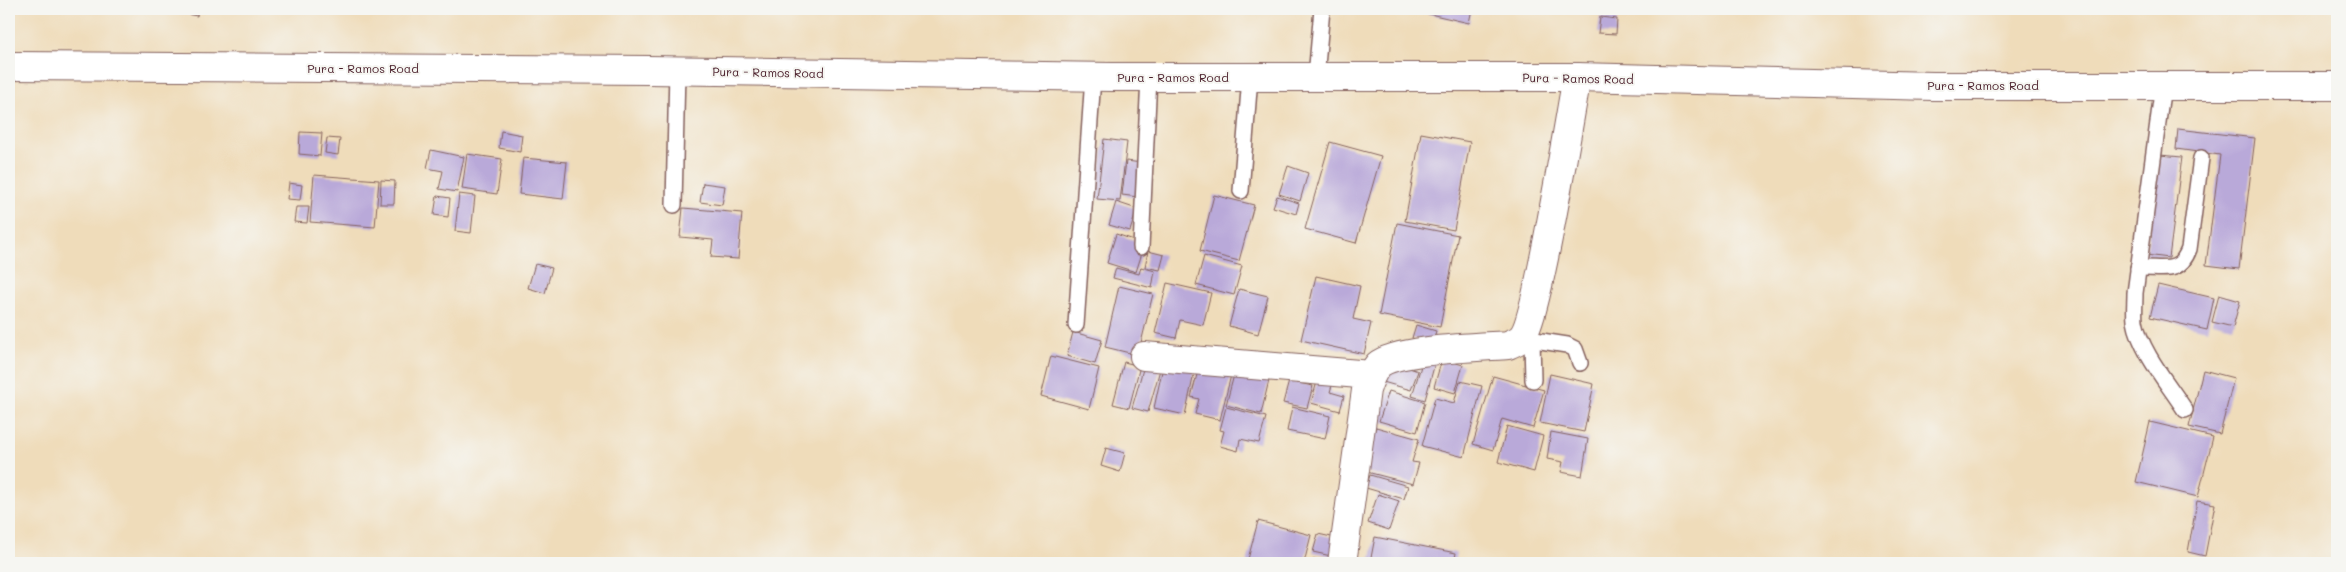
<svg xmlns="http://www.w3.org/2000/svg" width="2346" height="572" font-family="Mali,sans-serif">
<rect width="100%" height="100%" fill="#f6f6f2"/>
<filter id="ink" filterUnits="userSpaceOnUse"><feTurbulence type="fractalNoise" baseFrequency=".02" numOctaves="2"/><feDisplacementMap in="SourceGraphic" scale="10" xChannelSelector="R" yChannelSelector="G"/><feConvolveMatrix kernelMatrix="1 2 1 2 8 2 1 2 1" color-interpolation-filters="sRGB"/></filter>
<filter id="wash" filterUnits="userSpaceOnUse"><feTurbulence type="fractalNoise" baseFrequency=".0096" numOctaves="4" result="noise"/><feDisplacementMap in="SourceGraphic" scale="20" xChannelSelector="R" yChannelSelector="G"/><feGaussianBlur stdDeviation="1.12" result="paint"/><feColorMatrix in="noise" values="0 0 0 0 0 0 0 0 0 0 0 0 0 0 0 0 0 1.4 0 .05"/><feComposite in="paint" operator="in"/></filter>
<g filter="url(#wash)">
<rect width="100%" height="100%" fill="#efdcba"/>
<g id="blocks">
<g fill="#b9a9d9">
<path d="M181 9H198L197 16 181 13Z"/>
<path d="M1422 9H1472L1469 23 1421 12Z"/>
<path d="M1600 17 1617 19 1616 34 1598 33Z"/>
<path d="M2178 129 2255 138 2239 269 2206 265 2220 155 2176 149Z"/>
<path d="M501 131 522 135 520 152 499 148Z"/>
<path d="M300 132 322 133 320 156 299 154Z"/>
<path d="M1421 133 1470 142 1454 230 1405 221Z"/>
<path d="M327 138 340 139 338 155 325 153Z"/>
<path d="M1104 139 1127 142 1120 201 1097 199Z"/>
<path d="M1330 142 1381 156 1356 243 1305 229Z"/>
<path d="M431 150 464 157 457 192 439 189 443 171 427 168Z"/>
<path d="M467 154 502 159 497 194 462 189Z"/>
<path d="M2160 155 2182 157 2169 258 2146 255Z"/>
<path d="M523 158 567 162 563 199 519 194Z"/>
<path d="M1126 161 1142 163 1138 197 1122 195Z"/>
<path d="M1288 166 1308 173 1300 201 1279 194Z"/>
<path d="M314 175 379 180 375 227 310 222Z"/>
<path d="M381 180 395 181 394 204H380Z"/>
<path d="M289 183 302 185 300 200 287 199Z"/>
<path d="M703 183 725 186 722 205 700 202Z"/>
<path d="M459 194 475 196 471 233 455 231Z"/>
<path d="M1214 195 1254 205 1239 261 1200 251Z"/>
<path d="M437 196 450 198 448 217 434 215Z"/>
<path d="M1277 196 1299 203 1296 214 1273 207Z"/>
<path d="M1116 202 1137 209 1130 231 1109 225Z"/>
<path d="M296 207H309L307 223 294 222Z"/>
<path d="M683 208 742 213 738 259 711 257 713 240 680 237Z"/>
<path d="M1397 223 1458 235 1440 327 1379 315Z"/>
<path d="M1116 234 1137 241 1143 250 1136 272 1107 263Z"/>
<path d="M1148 251 1164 255 1160 270 1145 267Z"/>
<path d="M1204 256 1242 266 1234 295 1196 285Z"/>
<path d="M535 264 552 268 545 293 528 288Z"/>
<path d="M1141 267 1155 271 1152 288 1113 278 1116 268 1139 274Z"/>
<path d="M1316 276 1360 286 1353 319 1371 323 1364 354 1301 340Z"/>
<path d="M1167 283 1211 293 1203 325 1180 320 1176 338 1155 333Z"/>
<path d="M2158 285 2214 298 2207 330 2150 317Z"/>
<path d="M1119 286 1153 294 1138 355 1105 347Z"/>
<path d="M1239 289 1268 296 1258 334 1229 326Z"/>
<path d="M2219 295 2240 301 2233 327 2212 322Z"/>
<path d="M1416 325 1436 331 1432 344 1412 338Z"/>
<path d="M1073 332 1102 340 1095 364 1067 356Z"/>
<path d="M1051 356 1099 368 1089 409 1041 396Z"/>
<path d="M1424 356 1436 359 1425 400 1412 396Z"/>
<path d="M1442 359 1463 365 1455 393 1434 387Z"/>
<path d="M1389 361 1418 371 1411 390 1383 382Z"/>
<path d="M1124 362 1140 366 1129 408 1113 404Z"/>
<path d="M1145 362 1161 366 1148 412 1132 408Z"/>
<path d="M1164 362 1195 369 1185 415 1154 408Z"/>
<path d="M1199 367 1231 375 1220 420 1195 414 1199 399 1191 397Z"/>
<path d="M2203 370 2234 378 2220 434 2189 427Z"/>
<path d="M1235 371 1269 380 1261 414 1226 405Z"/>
<path d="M1550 374 1594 384 1584 432 1540 423Z"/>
<path d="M1493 376 1544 390 1533 428 1502 419 1493 450 1473 444Z"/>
<path d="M1318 378 1333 382 1330 392 1344 396 1340 411 1311 403Z"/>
<path d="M1289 381 1313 386 1307 408 1283 403Z"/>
<path d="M1460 381 1482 386 1464 457 1422 446 1435 398 1454 403Z"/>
<path d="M1389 391 1425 402 1417 432 1379 421Z"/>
<path d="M1226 407 1266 417 1259 443 1240 439 1238 451 1220 446 1224 431 1220 430Z"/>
<path d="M1292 407 1330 416 1325 439 1287 431Z"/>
<path d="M2150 422 2213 437 2198 497 2136 482Z"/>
<path d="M1507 426 1543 436 1534 472 1498 462Z"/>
<path d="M1376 427 1419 439 1412 462 1419 463 1413 484 1363 471Z"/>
<path d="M1551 432 1588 439 1582 476 1561 472 1563 462 1547 459Z"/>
<path d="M1106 448 1125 453 1120 472 1101 466Z"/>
<path d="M1370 475 1408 486 1404 499 1366 488Z"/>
<path d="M1378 494 1399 501 1389 530 1368 523Z"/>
<path d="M2197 501 2215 504 2205 556 2188 552Z"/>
<path d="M1258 521 1311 535 1304 563H1247Z"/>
<path d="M1318 534 1336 538 1331 556 1313 552Z"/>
<path d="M1375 537 1456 553 1454 563H1370Z"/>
<path d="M1314 559 1330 562V563H1313Z"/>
</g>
</g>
</g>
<g filter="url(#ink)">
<use href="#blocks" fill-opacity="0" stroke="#84615d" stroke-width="1"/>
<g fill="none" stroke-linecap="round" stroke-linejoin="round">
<g stroke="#84615d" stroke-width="18">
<g id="service">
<path d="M1316 77 1322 9"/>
<path d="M2163 85 2135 293C2135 302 2134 312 2135 321 2140 351 2169 385 2185 410"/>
<path d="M1241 191 1250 77"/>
<path d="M674 205 677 70"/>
<path d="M1141 247 1149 77"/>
<path d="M2138 268C2163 267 2179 276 2189 249L2201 158"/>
<path d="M1076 325 1093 77"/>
<path d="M1522 338 1567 345 1575 349 1580 363"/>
<path d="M1532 340 1533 380"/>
</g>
</g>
<g stroke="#84615d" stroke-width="30">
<g id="minor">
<path d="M1144 356 1371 375"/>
<path d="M1342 563 1366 390C1369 381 1372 372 1378 365 1396 349 1481 347 1508 345 1512 343 1518 341 1521 338 1537 323 1570 113 1577 77"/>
</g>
</g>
<g stroke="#84615d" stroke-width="30">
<path id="secondary" d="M9 66 648 70 1112 77H1577L1933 86H2337"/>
</g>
<use href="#service" stroke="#fff" stroke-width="15"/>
<use href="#minor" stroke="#fff" stroke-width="28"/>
<use href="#secondary" stroke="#fff" stroke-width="28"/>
</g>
</g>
<g text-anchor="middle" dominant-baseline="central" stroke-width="4" stroke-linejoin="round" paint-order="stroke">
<g font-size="12" fill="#4a1f2b" stroke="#f6f6f2">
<text x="363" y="68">Pura - Ramos Road</text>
<text transform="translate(768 72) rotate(1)">Pura - Ramos Road</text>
<text x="1173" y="77">Pura - Ramos Road</text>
<text transform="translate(1578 78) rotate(1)">Pura - Ramos Road</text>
<text x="1983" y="85">Pura - Ramos Road</text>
</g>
</g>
<rect width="2346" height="572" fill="none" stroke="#f6f6f2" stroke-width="30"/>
</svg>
